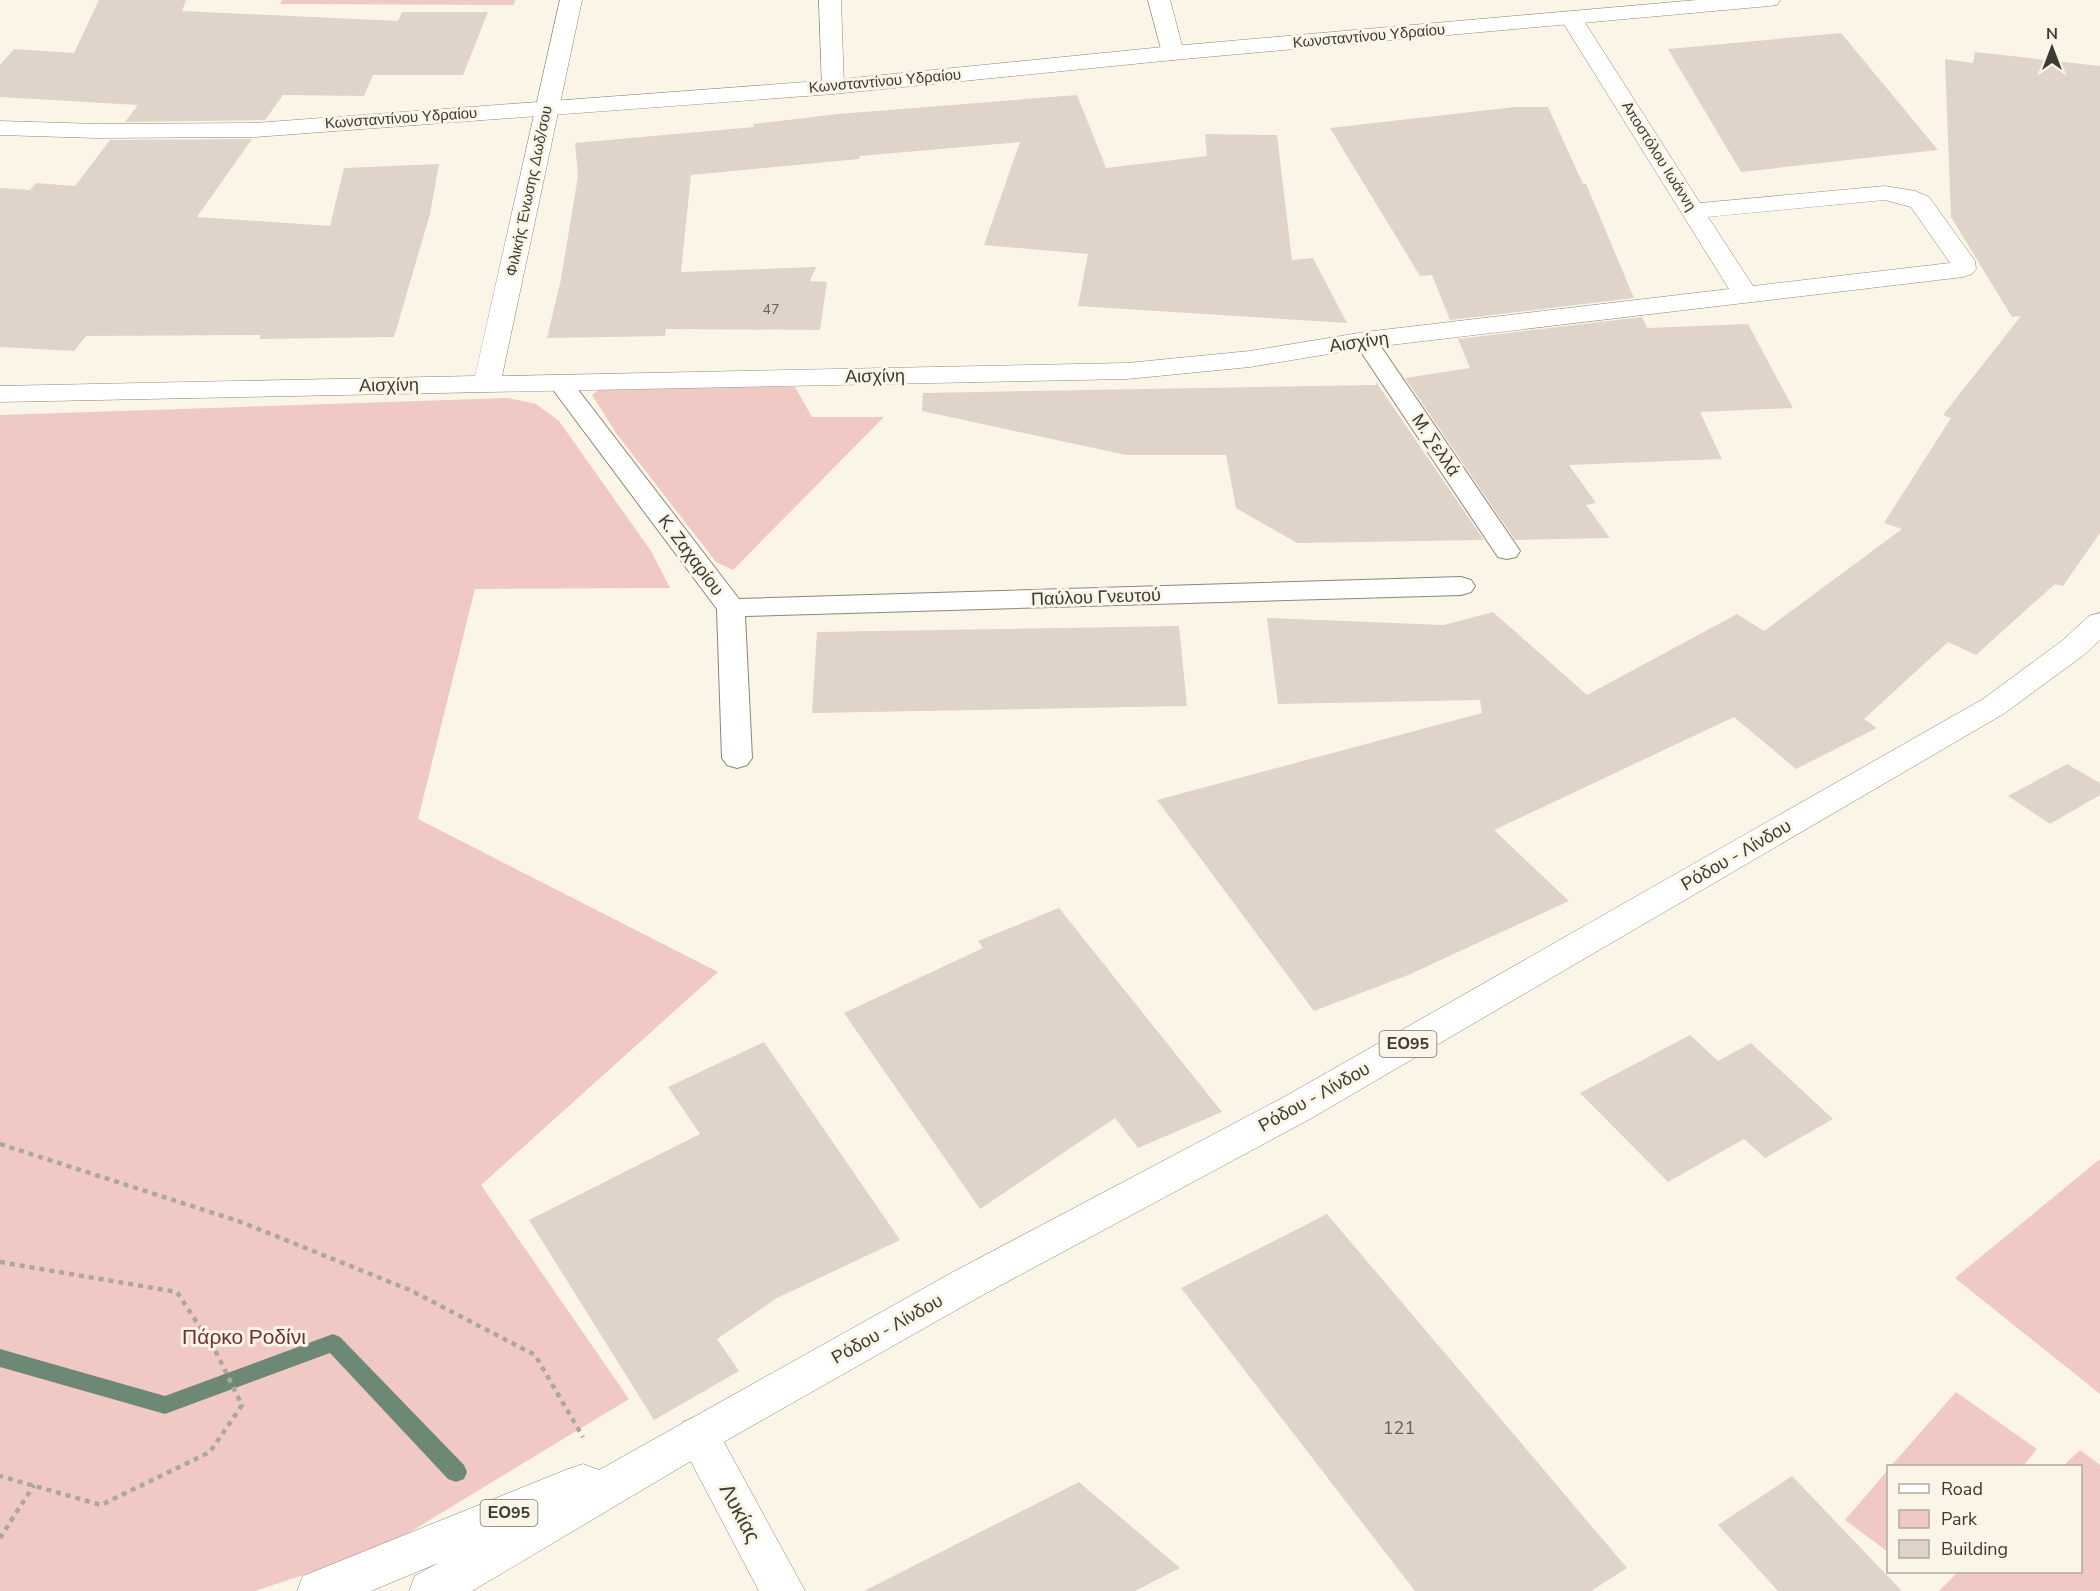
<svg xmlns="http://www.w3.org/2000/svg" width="2100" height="1591" font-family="'Nunito Sans',sans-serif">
<rect width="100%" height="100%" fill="#faf5e7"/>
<g fill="#f1c9c4">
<path d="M282 0H515L514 5 280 4Z"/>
<path d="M605 385 795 387 812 417H884L733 570 716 562 616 433 592 395Z"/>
<path d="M508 398 536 404 559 421 651 551 670 588 475 589 418 819 718 972 481 1185 629 1399 382 1549 255 1591H0V415Z"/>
<path d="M2100 1159V1394L1955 1278Z"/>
<path d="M1956 1392 2037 1449 2023 1466H1891Z"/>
<path d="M2080 1450 2100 1465V1591H1939L1958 1572H2080V1466H2063Z"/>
<path d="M1888 1470V1552L1845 1520Z"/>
</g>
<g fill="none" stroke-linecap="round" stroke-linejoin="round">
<path fill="#6d8976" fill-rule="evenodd" d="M333 1334 340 1337 464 1465 467 1472 464 1479 456 1482 448 1479 330 1353 165 1414 0 1367V1349L165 1396Z"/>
</g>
<g fill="#e0d4ca">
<path d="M99 0H186L182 11 398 21 402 12H488L463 75H373L364 96 283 95 265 120 125 122 138 105 0 97V65L14 49 74 53Z"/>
<path d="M1841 33 1938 150 1741 172 1668 49Z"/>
<path d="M1975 52 2100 66V533L2063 586 2055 584 1976 655 1948 642 1864 719 1877 728 1796 769 1734 717 1494 830 1569 901 1408 975 1314 1011 1157 800 1482 713 1480 700 1278 704 1267 618 1444 625 1493 612 1587 695 1737 614 1764 631 1902 529 1884 523 1951 418 1943 415 2021 316 2012 317 1951 217 1945 59 1973 63Z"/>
<path d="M1077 95 1106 168 1207 156 1205 134 1277 135 1292 260 1313 258 1347 323 1078 306 1088 254 984 245 1020 142 860 156 859 159 691 175 681 272 816 267 810 281 827 282 820 330 666 329 665 336 547 338 561 279 578 176 575 143 754 127 753 124 838 114Z"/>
<path d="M1515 107H1548L1583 184H1586L1634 298 1450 320 1432 275 1420 276 1330 128Z"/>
<path d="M252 139 197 217 330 226 344 168 439 164 430 214 394 337 259 339 261 335 86 336 74 351 0 347V188L30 190 36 183 75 186 110 140Z"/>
<path d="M1642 317 1647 328 1748 324 1793 408 1700 412 1722 459 1569 465 1596 503 1586 505 1610 538 1515 540 1405 378 1470 368 1458 339Z"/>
<path d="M1376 382 1484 540 1297 543 1236 508 1226 455H1126L922 411 923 393 1376 385Z"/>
<path d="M1179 626 1187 706 812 713 817 632Z"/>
<path d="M2067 764 2100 783V795L2050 824 2008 796Z"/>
<path d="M1059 908 1222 1112 1138 1148 1115 1118 980 1209 844 1013 983 948 978 941Z"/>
<path d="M1690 1035 1718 1061 1751 1043 1833 1119 1765 1158 1744 1139 1668 1182 1580 1093Z"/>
<path d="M764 1042 900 1240 777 1298 717 1339 739 1371 654 1420 529 1220 700 1134 668 1087Z"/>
<path d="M1327 1214 1627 1568 1591 1591H1415L1181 1288Z"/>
<path d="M1792 1476 1902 1591H1778L1718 1525Z"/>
<path d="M1079 1482 1180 1568 1135 1591H864Z"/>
</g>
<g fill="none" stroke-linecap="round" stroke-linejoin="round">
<g stroke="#8b877a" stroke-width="2">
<g id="lane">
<path d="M1365 333 1373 335 1516 545 1520 551 1516 557 1507 559 1498 557 1353 340 1357 335Z"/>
<path d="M560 376 569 378 739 599 1461 577 1471 580 1475 586 1471 592 1461 595 745 616 752 758 747 765 737 768 727 765 722 758 717 609 548 383 551 378Z"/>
</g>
</g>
<g stroke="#8b877a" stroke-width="1">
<g id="street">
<path d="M560 0H582L502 376 1127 363 1250 351 1365 332 1729 289 1560 18 1563 13 1571 12 1579 13 1582 18 1700 203 1885 186 1915 191 1929 197 1975 261 1976 269 1972 274 1963 277 1365 348 1250 367 1127 379 0 402V386L475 376ZM1885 200 1911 207 1950 263 1753 286 1708 217Z"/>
<path d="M819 0H841L844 87 841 92 833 94 825 92 822 87Z"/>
<path d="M1148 0H1170L1184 53 1181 58 1173 60 1165 58 1162 53Z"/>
<path d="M698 1416 713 1422 805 1591H759L677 1435 683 1422Z"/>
</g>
</g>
<g stroke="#8b877a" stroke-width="1">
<path id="secondary" d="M1697 0H1780L1777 5 1769 6 1173 60 833 94 255 137 97 138 0 135V121L97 124 255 123 833 80 1173 46Z"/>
</g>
<g stroke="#8b877a" stroke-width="1">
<path id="primary" d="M2100 613V640L2085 654 2005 713 1310 1119 981 1296 713 1448 472 1591H409L415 1576 438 1563 371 1591H297L303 1576 568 1469 583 1464 599 1470 953 1272 1284 1097 1983 699 2063 640 2089 616Z"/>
</g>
<g stroke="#aba79d" stroke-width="4.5" stroke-dasharray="5 5" stroke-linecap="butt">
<path d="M0 1144 241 1222 410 1290 535 1355 583 1437"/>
<path d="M0 1262 177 1292 215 1350 242 1405 210 1452 101 1505 0 1476"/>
<path d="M0 1538 34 1485"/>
</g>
<use href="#lane" fill="#fff" fill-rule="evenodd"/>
<use href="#street" fill="#fff" fill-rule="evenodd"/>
<use href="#secondary" fill="#fff" fill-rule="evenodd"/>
<use href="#primary" fill="#fff" fill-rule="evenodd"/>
</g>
<g text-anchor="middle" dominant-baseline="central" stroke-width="6" stroke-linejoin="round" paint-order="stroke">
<g font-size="14" fill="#66615b">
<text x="771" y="309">47</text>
</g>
<g font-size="15" fill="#3d3b36" stroke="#faf5e7">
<text transform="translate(1369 36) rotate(-5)">Κωνσταντίνου Υδραίου</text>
<text transform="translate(885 81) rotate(-5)">Κωνσταντίνου Υδραίου</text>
<text transform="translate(401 118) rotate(-4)">Κωνσταντίνου Υδραίου</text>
<text transform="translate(1659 156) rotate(58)">Αποστόλου Ιωάννη</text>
<text transform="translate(529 191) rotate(-78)">Φιλικής Ένωσης Δωδ/σου</text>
</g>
<g fill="#faf5e7" stroke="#76736b" stroke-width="1.5">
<rect x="1379.5" y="1031" width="57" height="26" rx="4.5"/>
<rect x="480.5" y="1500" width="57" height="26" rx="4.5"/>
</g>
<g font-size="16" font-weight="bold" fill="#3d3b36">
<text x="1408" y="1044">ΕΟ95</text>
<text x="509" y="1513">ΕΟ95</text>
</g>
<g font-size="18" fill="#3d3b36" stroke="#faf5e7">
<text transform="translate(1359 342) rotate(-8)">Αισχίνη</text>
<text transform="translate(875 376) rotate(-1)">Αισχίνη</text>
<text transform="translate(389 385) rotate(-1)">Αισχίνη</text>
<text transform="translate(1436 445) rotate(56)">Μ. Σελλά</text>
<text transform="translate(691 555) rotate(53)">Κ. Ζαχαρίου</text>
<text transform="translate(1096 597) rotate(-2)">Παύλου Γνευτού</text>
<text transform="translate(1736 855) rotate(-30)">Ρόδου - Λίνδου</text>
<text transform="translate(1314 1097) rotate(-29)">Ρόδου - Λίνδου</text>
<text transform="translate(887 1329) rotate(-29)">Ρόδου - Λίνδου</text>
</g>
<g font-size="18" fill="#66615b">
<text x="1399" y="1428">121</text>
</g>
<g font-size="21" fill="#6f332d" stroke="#faf5e7">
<text x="244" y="1337">Πάρκο Ροδίνι</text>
</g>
<g font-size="21" fill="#3d3b36" stroke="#faf5e7">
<text transform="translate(740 1513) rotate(62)">Λυκίας</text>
</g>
</g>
<rect x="1887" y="1465" width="195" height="108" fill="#faf5e7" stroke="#aeaba0" stroke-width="1.5"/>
<rect x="1899" y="1484" width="30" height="9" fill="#ffffff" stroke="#aeaba0" stroke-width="1.5"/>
<text x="1941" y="1495" font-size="18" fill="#3d3b36">Road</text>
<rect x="1899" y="1510" width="30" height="18" fill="#f1c9c4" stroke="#aeaba0" stroke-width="1.5"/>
<text x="1941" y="1525" font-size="18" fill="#3d3b36">Park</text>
<rect x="1899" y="1540" width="30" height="18" fill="#e0d4ca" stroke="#aeaba0" stroke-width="1.5"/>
<text x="1941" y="1555" font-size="18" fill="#3d3b36">Building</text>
<g transform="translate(2052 48)" stroke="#faf5e7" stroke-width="4.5" paint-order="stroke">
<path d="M0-4.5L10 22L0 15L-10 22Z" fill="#3d3b36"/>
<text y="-9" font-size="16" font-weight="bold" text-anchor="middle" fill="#3d3b36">N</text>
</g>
</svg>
